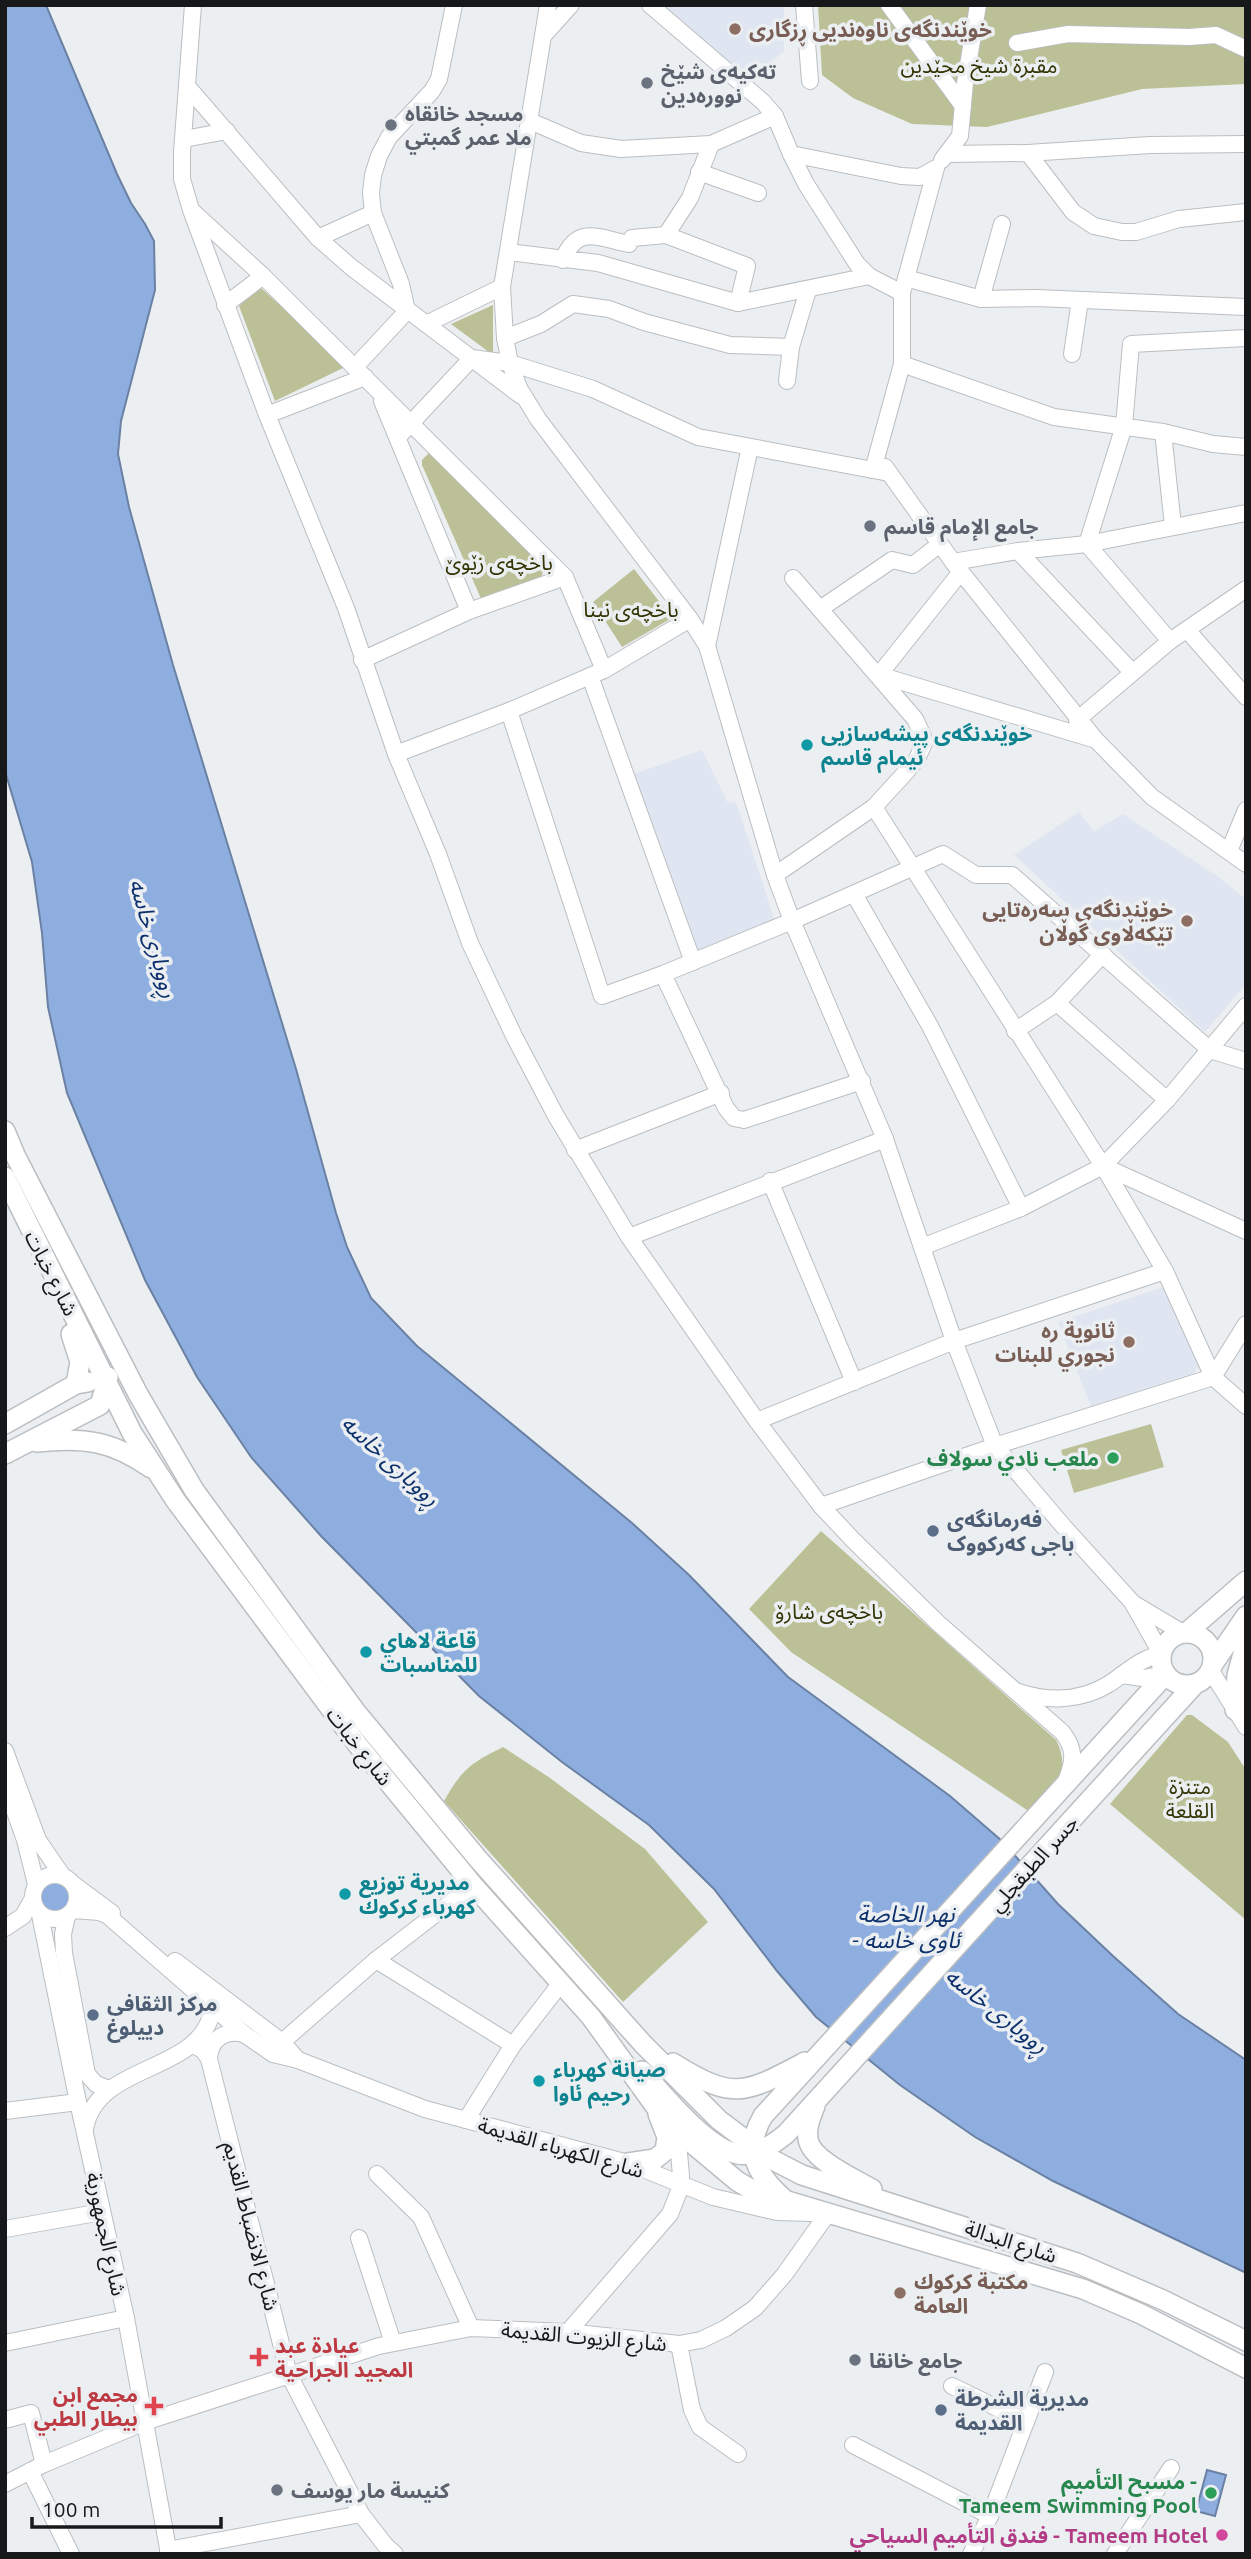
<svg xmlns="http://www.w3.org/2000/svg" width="1251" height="2559" font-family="Ubuntu,'Noto Sans Arabic',sans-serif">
<rect width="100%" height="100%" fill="#eceff2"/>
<g fill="#e0e6f1">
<path d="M658 5H784V52L746 80Z"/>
<path d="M702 750 728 803 736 802 775 921 698 952 634 774Z"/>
<path d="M1079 812 1094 831 1123 814 1217 876 1246 899V984L1205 1032 1014 855Z"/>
<path d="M1167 1286 1201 1361 1191 1379 1092 1409 1058 1322Z"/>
</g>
<g fill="#bcc096">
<path d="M818 5H1246V84L1142 89 987 127 912 124 853 98 822 75Z"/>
<path d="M260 287 345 365V367L275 401 239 306Z"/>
<path d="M493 305V355L451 324Z"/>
<path d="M429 453H435L546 566 541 577 483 603 422 465V460Z"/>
<path d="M634 569 672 618 622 647 593 602Z"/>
<path d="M1151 1424 1164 1467 1074 1493 1061 1450Z"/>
<path d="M821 1531 1056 1740C1073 1773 1052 1789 1030 1812L791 1652 749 1609Z"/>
<path d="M1187 1715H1192L1228 1742 1246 1770V1920L1110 1804Z"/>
<path d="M503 1747 550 1778 645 1849 708 1922 623 2002 444 1801C462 1769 471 1763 503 1747Z"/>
</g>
<g fill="#8faee0" stroke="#6b81a4" stroke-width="2">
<path d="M5 5H46L117 174 131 203 145 224 154 241 155 290 121 421 118 454 129 507 173 665 296 1069 336 1213 347 1247 371 1298 417 1346 632 1523 689 1575 788 1677 950 1796 1002 1841 1058 1904 1113 1956 1178 2014 1246 2060V2273L1053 2181 975 2137 900 2085 816 2017 777 1971 714 1889 649 1825 562 1762 479 1696 321 1536 251 1457 197 1377 145 1280 67 1093 48 1007 42 933 32 862 5 771Z"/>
<circle cx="54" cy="1896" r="17"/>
<path d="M1207 2470 1226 2475 1215 2516 1196 2511Z"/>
</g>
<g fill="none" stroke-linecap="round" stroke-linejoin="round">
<g stroke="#bbbec1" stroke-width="18">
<g id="minor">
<path d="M193 5 182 152V179L191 210 267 415 346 608 396 754 438 854 470 943 514 1036 556 1116 629 1237 757 1421 821 1506 854 1541 938 1623 1062 1732C1076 1749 1074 1762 1066 1781"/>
<path d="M548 5 502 287 505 338 510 363 593 389 698 437 889 473"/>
<path d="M650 5 763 102 775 116 791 154 901 176 920 177 936 168 902 293V364L873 470"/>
<path d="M804 5 810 81"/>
<path d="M889 5 963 106"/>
<path d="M543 36 571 5"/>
<path d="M1017 43 1068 34 1189 37 1216 35 1246 49"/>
<path d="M187 86 318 238 351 267 520 395"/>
<path d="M530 121 581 143 621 149 711 144 775 116"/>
<path d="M184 139 227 131"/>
<path d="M1028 153 1150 145 1246 144"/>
<path d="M791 154 806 184 857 264 869 276 902 293"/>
<path d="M947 154 1028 153 1073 212 1094 226 1122 232H1136L1179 219 1246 212"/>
<path d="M942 160 960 136 965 83 978 5"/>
<path d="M699 172 758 193"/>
<path d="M192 211 263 276 565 577 604 670 590 676 693 962"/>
<path d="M666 235 690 198 711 144"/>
<path d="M318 238 373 213"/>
<path d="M508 252 598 263 738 303 747 266 666 235 632 238 629 244C599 238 577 224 563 260"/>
<path d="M906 278 981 299 1037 298 1246 307"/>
<path d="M981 299 1002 224"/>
<path d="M738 303 869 276"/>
<path d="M225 305 263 276"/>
<path d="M426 324 502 287"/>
<path d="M505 338 541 324 573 304 609 309 644 322 730 345 791 347 808 290"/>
<path d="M1072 354 1080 300"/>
<path d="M902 364 1054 417 1163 432 1213 444 1246 447"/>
<path d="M355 367 407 311 401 284 373 213 371 193 373 175 379 156 389 137 432 91 439 79 454 5"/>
<path d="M787 381 791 347"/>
<path d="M382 401 469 611"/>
<path d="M267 415 365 377"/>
<path d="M1163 432 1173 526"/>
<path d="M398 437 472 358 510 363 519 388 538 419 690 619 707 646 775 875 792 921 885 1139 954 1341 995 1446 1064 1527 1132 1602 1161 1653"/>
<path d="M885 467 953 562 1018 551 1087 544 1246 513"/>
<path d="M1018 551 1132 672"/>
<path d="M953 562 1095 739 1152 797 1246 864"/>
<path d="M960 573 879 675 1093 739"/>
<path d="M820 609 892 560 913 565 940 544"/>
<path d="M1187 630 1246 697"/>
<path d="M1170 641 1087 544 1124 426 1131 344 1246 338"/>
<path d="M707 646 750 447"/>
<path d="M362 660 469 611 565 577"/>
<path d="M604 670 690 619"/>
<path d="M509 711 590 676"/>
<path d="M1077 720 1170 641 1246 589"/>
<path d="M396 754 509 711 602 996 663 974 792 921 943 854 976 875H1012L1210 1050 1246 1061"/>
<path d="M874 807 1103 1166 1165 1271 1213 1377 1246 1406"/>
<path d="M1229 851 1246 810"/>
<path d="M775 875 874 807 906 772 917 759 924 743 923 736 915 719 793 578"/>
<path d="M854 894 930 1026 1021 1208"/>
<path d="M663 974 726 1108 734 1118 744 1120 862 1081"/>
<path d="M1057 1003 1167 1100"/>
<path d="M1015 1031 1057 1003 1103 954"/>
<path d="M575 1150 721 1093"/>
<path d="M1103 1166 1246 1231"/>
<path d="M770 1181 854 1382"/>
<path d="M629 1237 885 1139"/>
<path d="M922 1247 1021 1208 1103 1166 1167 1100 1246 1006"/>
<path d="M757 1421 954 1341 1165 1271"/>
<path d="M821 1506 995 1446 1213 1377 1246 1324"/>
<path d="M1136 1605 1183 1633"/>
<path d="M1211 1671 1246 1727"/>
<path d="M1121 1675 1143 1678 1165 1674"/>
<path d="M1019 1692C1049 1702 1081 1701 1109 1684 1127 1672 1139 1659 1161 1654"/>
<path d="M5 1751 38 1840 62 1875"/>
<path d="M5 1784 25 1840 36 1884"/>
<circle cx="55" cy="1897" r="22"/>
<path d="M73 1884 112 1913"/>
<path d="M73 1910 99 1912 107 1915 244 2034 273 2054 298 2060 425 2109 628 2163 713 2197 777 2212 812 2213"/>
<path d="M40 1915 78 2102 126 2318 169 2554"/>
<path d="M67 1916 63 1934 64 1953 87 2074 96 2084 109 2089"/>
<path d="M5 1928 23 1916 32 1900"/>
<path d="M376 1960 513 2045"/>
<path d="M175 1961 282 2042 298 2060"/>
<path d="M282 2042 376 1960 473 1885"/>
<path d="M193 2045 203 2050 209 2059 289 2375 361 2514 385 2545 395 2554"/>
<path d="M209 2059C210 2039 225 2029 244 2034"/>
<path d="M5 2111 78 2102"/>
<path d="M466 2120 513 2045 561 1983"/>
<path d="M85 2129C97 2060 203 2076 213 2007"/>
<path d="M377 2174 421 2217 471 2328"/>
<path d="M5 2229 102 2212"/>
<path d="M359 2238 393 2343"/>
<path d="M568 2332 670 2214 681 2186V2176L679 2153 667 2126"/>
<path d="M5 2343 126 2318"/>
<path d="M679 2344 692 2410 700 2427 738 2454"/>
<path d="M952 2386 1026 2422"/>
<path d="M5 2420 31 2413 44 2464"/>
<path d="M853 2445 990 2516"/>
<path d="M30 2471 71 2554"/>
<path d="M5 2484 44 2464 145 2422 379 2346 471 2328 568 2332 679 2344 701 2340 726 2328 755 2308 784 2275 828 2213"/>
<path d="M168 2550 361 2514"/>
<path d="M971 2554 990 2516 1045 2372"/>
<path d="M1115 2554 1171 2468"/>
</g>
</g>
<g stroke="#bbbec1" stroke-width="22">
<g id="major">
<path d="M5 1131 15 1155 138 1394 194 1490 356 1712 478 1859 643 2044 719 2120 771 2159 802 2175 1077 2263 1163 2300 1246 2341"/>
<path d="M5 1177 132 1433 176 1501 357 1744 473 1885 591 2017 655 2106 694 2145 737 2181 754 2191 1083 2289 1141 2314 1246 2368"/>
<path d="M71 1334 80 1362 76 1384"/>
<path d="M5 1424 76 1384 88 1382"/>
<path d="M37 1442C85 1437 112 1441 151 1468"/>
<path d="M5 1454 100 1405 108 1377"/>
<circle cx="1187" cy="1659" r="26"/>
<path d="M1186 1633 1246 1581"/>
<path d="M1213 1664 1246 1616"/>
<path d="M1235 1710 1237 1675 1246 1643"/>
<path d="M673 2063C734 2101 744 2094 805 2062"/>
<path d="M642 2071C663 2094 706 2148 737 2154 756 2157 772 2145 786 2134L1195 1684"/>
<path d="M815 2106C811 2117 806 2127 808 2139 811 2160 855 2179 872 2189"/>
<path d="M628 2163 655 2159 665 2151 667 2137 658 2114"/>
<path d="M783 2198C756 2174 743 2150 763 2116L1165 1675"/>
</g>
</g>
<use href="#minor" stroke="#fff" stroke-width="16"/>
<use href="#major" stroke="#fff" stroke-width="19"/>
</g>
<g fill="#8d6e63" stroke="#eceff2" stroke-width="2.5">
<circle cx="735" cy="29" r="7"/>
<circle cx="1187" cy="921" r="7"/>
<circle cx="1129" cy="1342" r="7"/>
<circle cx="900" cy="2293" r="7"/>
</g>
<g fill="#6b7280" stroke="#eceff2" stroke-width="2.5">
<circle cx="647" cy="83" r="7"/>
<circle cx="391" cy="125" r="7"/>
<circle cx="870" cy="526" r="7"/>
<circle cx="855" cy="2360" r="7"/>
<circle cx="277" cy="2490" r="7"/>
</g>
<g fill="#0f9aa8" stroke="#eceff2" stroke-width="2.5">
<circle cx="807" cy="745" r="7"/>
<circle cx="366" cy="1652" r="7"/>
<circle cx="345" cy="1894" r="7"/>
<circle cx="539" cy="2081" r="7"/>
</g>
<g fill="#2e9e5b" stroke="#eceff2" stroke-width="2.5">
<circle cx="1113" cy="1458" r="7"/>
<circle cx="1211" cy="2493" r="7"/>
</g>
<g fill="#5c6f8a" stroke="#eceff2" stroke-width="2.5">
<circle cx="933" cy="1531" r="7"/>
<circle cx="93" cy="2015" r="7"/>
<circle cx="941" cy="2410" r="7"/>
</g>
<g fill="#e0444e" stroke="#eceff2" stroke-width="2.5">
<path d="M255.5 2346.5h7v7h7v7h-7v7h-7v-7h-7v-7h7z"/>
<path d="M150.5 2395.5h7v7h7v7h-7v7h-7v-7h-7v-7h7z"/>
</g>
<circle fill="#d1479c" stroke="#eceff2" stroke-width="2.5" cx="1222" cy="2535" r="7"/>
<g text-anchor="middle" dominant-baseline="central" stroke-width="7" stroke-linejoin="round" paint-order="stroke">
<g font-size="21" font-weight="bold" fill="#785e54" stroke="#eceff2" text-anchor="start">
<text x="749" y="29">خوێندنگەی ناوەندیی ڕزگاری</text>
<text x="1173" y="909" text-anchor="end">خوێندنگەی سەرەتایی<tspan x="1173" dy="24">تێکەڵاوی گوڵان</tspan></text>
<text x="1115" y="1330" text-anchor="end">ثانوية ره<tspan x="1115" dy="24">نجوري للبنات</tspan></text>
<text x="914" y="2281">مكتبة كركوك<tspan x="914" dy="24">العامة</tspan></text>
</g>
<g font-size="21" fill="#323403" stroke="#eceff2">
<text x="979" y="65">مقبرة شيخ محێدین</text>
<text x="499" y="562">باخچەی زێوێ</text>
<text x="631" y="609">باخچەی نینا</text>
<text x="829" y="1611">باخچەی شارۆ</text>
<text x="1190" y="1786">متنزة<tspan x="1190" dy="24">القلعة</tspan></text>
</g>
<g font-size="21" font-weight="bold" fill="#5b616d" stroke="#eceff2" text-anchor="start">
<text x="661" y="71">تەکیەی شێخ<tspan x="661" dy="24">نوورەدین</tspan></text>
<text x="405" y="113">مسجد خانقاه<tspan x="405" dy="24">ملا عمر گمبتي</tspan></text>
<text x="884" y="526">جامع الإمام قاسم</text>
<text x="869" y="2360">جامع خانقا</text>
<text x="291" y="2490">كنيسة مار يوسف</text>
</g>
<g font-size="21" font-weight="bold" fill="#0d838f" stroke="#eceff2" text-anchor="start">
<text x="821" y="733">خوێندنگەی پیشەسازیی<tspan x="821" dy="24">ئیمام قاسم</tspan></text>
<text x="380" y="1640">قاعة لاهاي<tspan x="380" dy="24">للمناسبات</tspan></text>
<text x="359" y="1882">مديرية توزيع<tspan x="359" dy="24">كهرباء كركوك</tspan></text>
<text x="553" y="2069">صيانة كهرباء<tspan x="553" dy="24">رحيم ئاوا</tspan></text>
</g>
<g font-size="21" fill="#171819" stroke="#eceff2">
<text transform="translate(52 1273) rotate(63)">شارع خبات</text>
<text transform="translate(360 1746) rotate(52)">شارع خبات</text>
<text transform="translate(1033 1863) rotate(-48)">جسر الطبقجلي</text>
<text transform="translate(561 2147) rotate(16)">شارع الكهرباء القديمة</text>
<text transform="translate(252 2226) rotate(76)">شارع الانضباط القديم</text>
<text transform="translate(107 2234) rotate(78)">شارع الجمهورية</text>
<text transform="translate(1011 2241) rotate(18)">شارع البدالة</text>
<text transform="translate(584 2336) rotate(5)">شارع الزيوت القديمة</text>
</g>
<g font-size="21" font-weight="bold" fill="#27864d" stroke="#eceff2" text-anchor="end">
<text x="1099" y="1458">ملعب نادي سولاف</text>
<text x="1197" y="2481">مسبح التأميم -<tspan x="1197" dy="24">Tameem Swimming Pool</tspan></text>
</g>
<g font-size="21" font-weight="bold" fill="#4e5e75" stroke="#eceff2" text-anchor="start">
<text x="947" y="1519">فەرمانگەی<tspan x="947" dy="24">باجی کەرکووک</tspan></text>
<text x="107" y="2003">مركز الثقافي<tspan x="107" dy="24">دييلوغ</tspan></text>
<text x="955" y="2398">مديرية الشرطة<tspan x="955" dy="24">القديمة</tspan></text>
</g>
<g font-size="21" font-weight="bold" fill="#be3a42" stroke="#eceff2" text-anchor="start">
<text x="275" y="2345">عيادة عبد<tspan x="275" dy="24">المجيد الجراحية</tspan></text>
<text x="138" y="2394" text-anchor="end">مجمع ابن<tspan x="138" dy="24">بيطار الطبي</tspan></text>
</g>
<g font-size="21" font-weight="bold" fill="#b23c85" stroke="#eceff2" text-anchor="end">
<text x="1208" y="2535">فندق التأميم السياحي - Tameem Hotel</text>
</g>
<g font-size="23" font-style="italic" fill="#0d316c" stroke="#eceff2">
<text transform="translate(154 938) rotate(74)">ڕووباری خاسە</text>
<text transform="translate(391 1460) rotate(42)">ڕووباری خاسە</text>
<text x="906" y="1913">نهر الخاصة<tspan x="906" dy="26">- ئاوی خاسە</tspan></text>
<text transform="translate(997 2010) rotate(38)">ڕووباری خاسە</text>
</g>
</g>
<rect width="1251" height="2559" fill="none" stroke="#171819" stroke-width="14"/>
<path d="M32 2517v10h189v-10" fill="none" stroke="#171819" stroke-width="3.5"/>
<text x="42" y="2517" font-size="21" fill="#171819" stroke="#eceff2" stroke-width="5" paint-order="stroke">100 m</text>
</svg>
